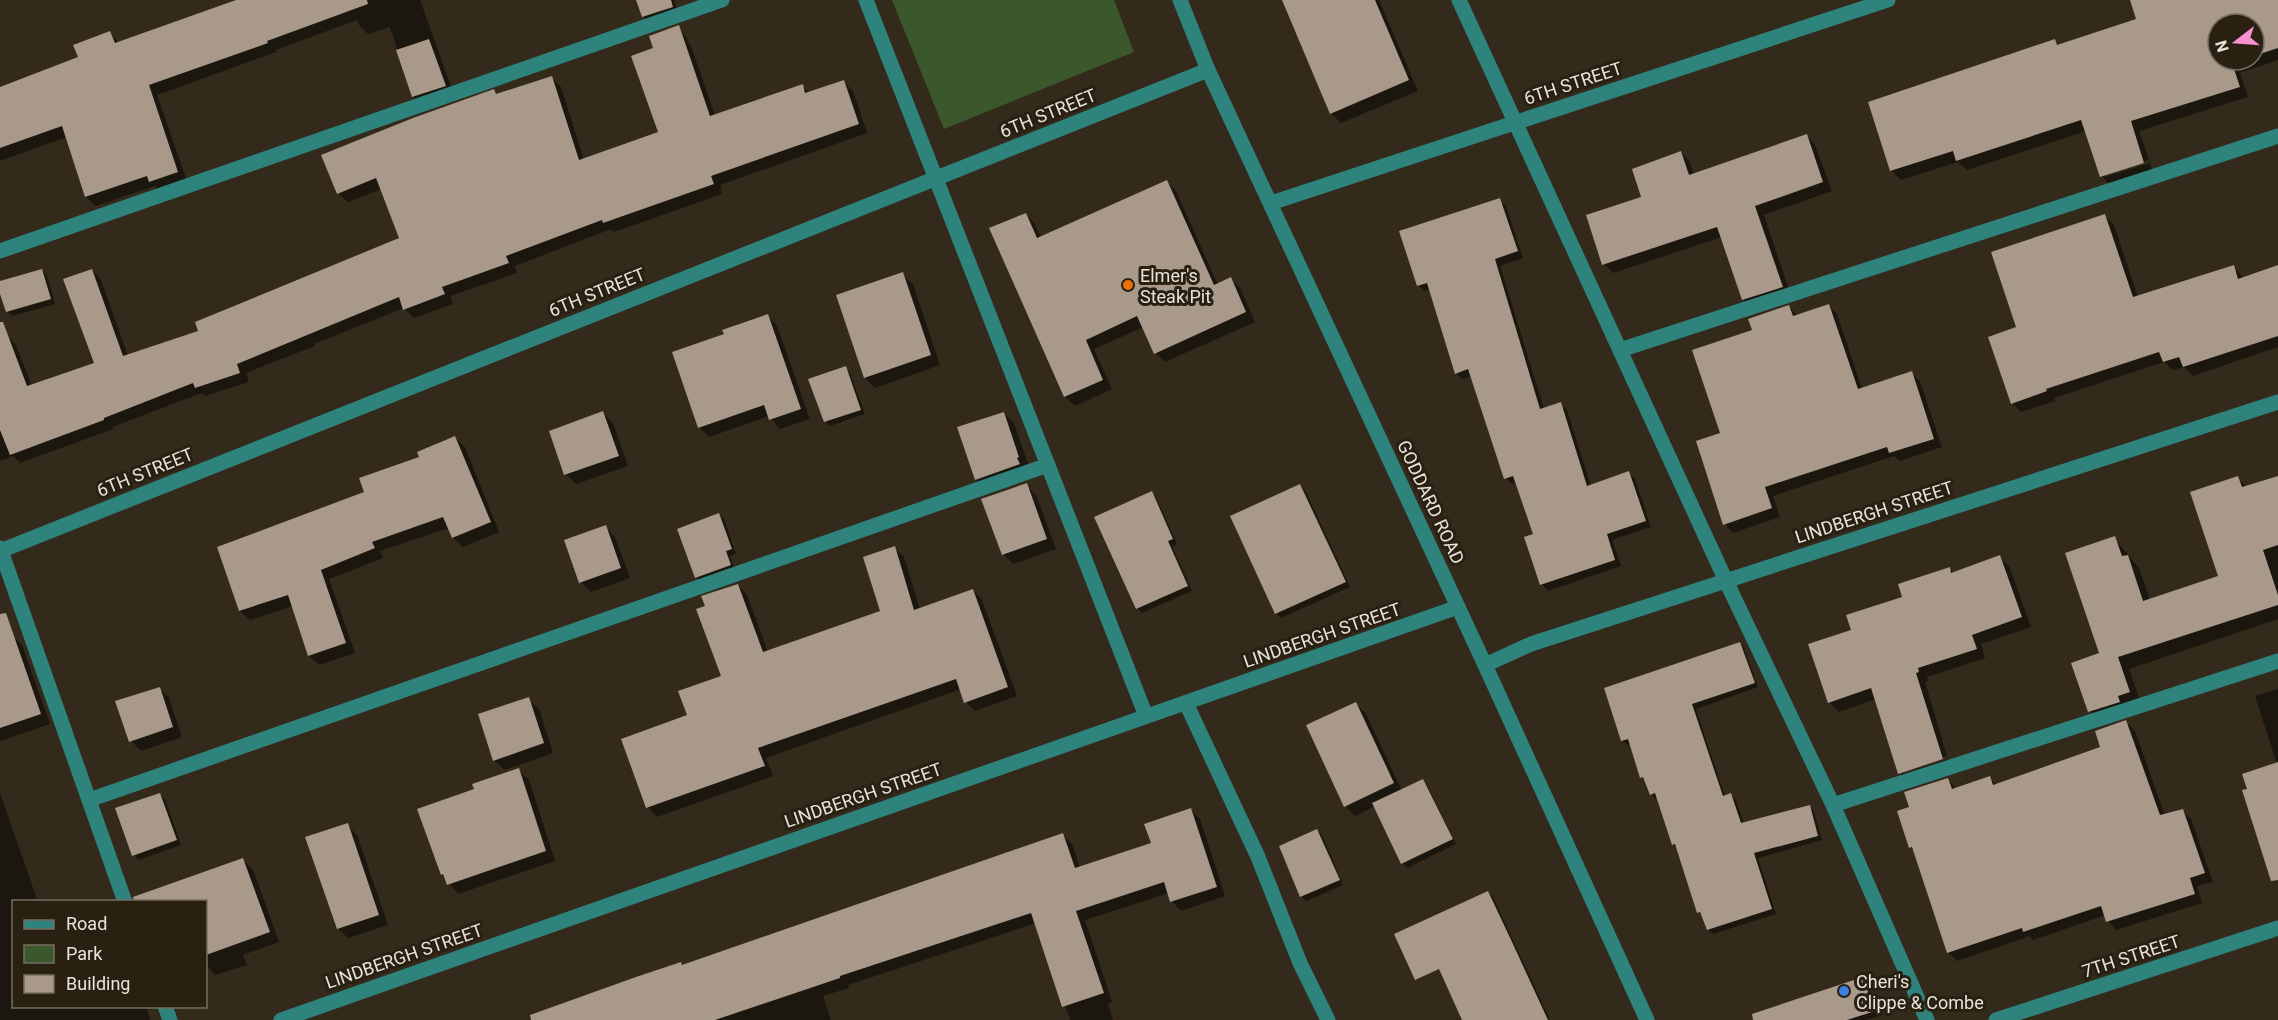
<svg xmlns="http://www.w3.org/2000/svg" width="2278" height="1020" font-family="Roboto,sans-serif">
<rect width="100%" height="100%" fill="#332a1b"/>
<path fill="#3b572c" d="M892 0H1114L1134 52 944 129Z"/>
<g fill="#0007" fill-rule="evenodd">
<path d="M238 0H420L454 95 423 106 413 97 390 27 368 34 359 25 357 20 276 50V52L157 95 187 181 159 191 155 186 96 206 86 197 67 137 0 161V87L80 58 109 32 119 43Z"/>
<path d="M638 0H674L679 17 653 26 644 17Z"/>
<path d="M1284 0H1379L1418 91 1341 123 1331 113Z"/>
<path d="M2140 0H2278V60L2240 73 2248 97 2139 131 2149 160 2105 174V177L2150 163 2153 173 2111 186 2102 176 2086 131 1967 170 1958 162 1901 180 1891 170 2054 41 2059 46 2137 20ZM2218 24H2254V60H2218Z"/>
<path d="M677 28 686 37 692 49 715 115 802 86 810 93 844 82 853 91 867 133 720 185 722 194 614 232 611 229 515 266 517 273 450 296 453 304 414 318 404 308 314 344 315 346 246 373 249 382 205 396 202 393 112 427 113 429 20 463 13 456 0 461V338L7 335 16 345 32 386 96 364 92 270 101 280 128 356 200 332 401 239 381 189 348 202 338 193 494 91 498 95 551 77 561 87 584 160 660 133 655 49Z"/>
<path d="M1806 135 1815 145 1832 191 1764 215 1791 296 1752 309 1743 299 1722 237 1613 273 1604 264 1643 198 1681 152 1690 162 1694 175Z"/>
<path d="M1167 182 1176 191 1218 285 1231 279 1240 288 1255 322 1165 362 1156 353 1144 327 1094 349 1112 389 1075 406 1065 397 991 229 1026 214 1035 224 1041 238Z"/>
<path d="M1499 200 1506 206 1523 258 1500 266 1544 409 1560 404 1567 410 1591 486 1629 473 1635 479 1651 527 1612 540 1621 566 1548 591 1542 584 1525 538 1534 535 1517 482 1512 484 1506 478 1472 376 1462 379 1456 373 1430 289 1425 291 1418 285Z"/>
<path d="M2105 216 2114 225 2138 297 2234 267 2244 279 2278 266V347L2193 376 2184 367 2173 370 2164 362 2054 398 2055 401 2021 412 2012 403 2018 328Z"/>
<path d="M42 270 47 275 55 304 12 316 7 312 0 283Z"/>
<path d="M902 274 913 284 940 365 875 388 865 378Z"/>
<path d="M1829 306 1837 314 1862 389 1911 373 1920 381 1942 447 1900 461 1894 456 1773 496 1780 517 1733 533 1725 524 1722 434 1754 331 1789 307 1798 316Z"/>
<path d="M767 315 777 326 810 419 780 429 769 416 709 437 699 427 726 335Z"/>
<path d="M846 368 850 373 865 414 830 426 825 421Z"/>
<path d="M603 413 613 423 628 466 576 484 566 474Z"/>
<path d="M1004 413 1014 423 1029 467 986 490 976 480Z"/>
<path d="M455 438 465 447 499 532 463 547 453 538 449 528 380 551 383 558 329 579 355 653 319 665 309 656 293 606 250 620 240 611 219 548 366 493Z"/>
<path d="M2278 477V619L2129 669 2141 703 2101 723 2090 711 2101 653 2114 538 2139 568 2150 600 2220 577 2238 478 2247 487Z"/>
<path d="M1026 485 1036 495 1056 549 1013 564 1003 554Z"/>
<path d="M1300 486 1305 490 1350 587 1281 618 1276 614 1232 517Z"/>
<path d="M1152 493 1156 497 1177 544 1172 546 1192 591 1142 613 1137 608Z"/>
<path d="M719 515 724 519 736 554 730 556 735 570 701 582 696 577Z"/>
<path d="M605 527 615 537 630 578 591 592 581 582Z"/>
<path d="M894 548 904 557 920 610 973 590 982 600 1017 696 975 711 966 702 961 689 766 758 773 776 657 817 648 807 623 740 689 716 723 677 707 606 738 585 747 595 768 652 882 612Z"/>
<path d="M1999 557 2009 566 2031 627 1981 644 1985 658 1927 677 1928 681 1925 682 1947 756 1903 770V774L1948 759 1951 769 1909 782 1900 773 1876 699 1839 712 1829 702 1853 631 1949 569 1954 573Z"/>
<path d="M12 636 22 645 50 724 0 741V640Z"/>
<path d="M1740 644 1744 648 1758 687 1696 709 1725 797 1731 795 1736 800 1744 824 1809 806 1814 811 1822 840 1758 858 1776 914 1713 934 1708 930 1704 918 1698 912 1679 849 1673 844 1658 798 1656 799 1651 794 1647 782 1642 777 1631 744 1627 745 1623 740Z"/>
<path d="M159 688 169 698 182 737 141 751 131 741Z"/>
<path d="M2278 689V876L2249 790 2277 764 2255 696Z"/>
<path d="M528 699 539 709 553 753 505 770 494 760Z"/>
<path d="M1356 704 1366 714 1402 791 1423 781 1427 785 1456 844 1407 868 1402 863 1375 806 1355 816 1345 806Z"/>
<path d="M2126 722 2135 731 2165 816 2182 810 2191 819 2213 882 2197 886 2202 903 2116 930 2108 921 2106 915 2033 940 2030 936 1957 961 1948 952 1914 851 1910 847 1911 808 1948 780 1957 789 1989 778 1997 785 2102 748Z"/>
<path d="M518 770 529 780 555 861 458 894 442 875 419 810 476 790Z"/>
<path d="M0 793 38 902H14V1006H146L150 1020H0Z"/>
<path d="M160 795 165 799 181 845 138 860 134 855Z"/>
<path d="M1191 810 1200 819 1225 896 1181 911 1172 901 1169 893 1085 920 1112 1002 1108 1004 1113 1020H1070L1036 923 848 985 849 988 823 996 831 1020H556L681 963 684 966 1063 835 1072 844 1080 868 1152 844Z"/>
<path d="M347 825 357 835 388 925 348 938 338 928Z"/>
<path d="M1317 831 1322 835 1343 885 1306 901 1301 896Z"/>
<path d="M243 860 253 870 279 942 243 955 247 965 215 975 206 965V902Z"/>
<path d="M1488 892 1493 897 1550 1020H1463Z"/>
<path d="M1863 978 1867 983 1879 1016 1865 1020H1782Z"/>
</g>
<g fill="#a8998a">
<path d="M236 0H367L368 4 267 41 268 43 149 85 178 172 149 182 147 176 85 197 62 126 0 148V87L78 57 73 45 110 31 115 43Z"/>
<path d="M636 0H671L673 7 642 17Z"/>
<path d="M1282 0H1375L1409 80 1330 114Z"/>
<path d="M2130 0H2278V48L2254 56V24H2218V60H2242L2232 63 2240 87 2131 121 2144 163 2100 177 2081 120 1956 161 1953 151 1890 171 1868 102 2055 39 2057 45 2136 19Z"/>
<path d="M679 25 710 116 803 84 805 93 844 80 859 124 711 176 714 184 603 223 602 220 506 256 509 263 442 287 445 294 403 310 399 297 237 364 240 373 195 388 193 383 104 418V420L10 455 0 430V322H3L27 386 94 363 63 279 92 269 123 356 198 331 195 322 399 238 376 178 337 194 321 155 413 118 494 89 496 94 552 76 579 160 658 132 631 56 653 48 649 36Z"/>
<path d="M429 39 446 86 412 97 396 50Z"/>
<path d="M1807 134 1823 182 1755 206 1783 287 1742 300 1717 227 1602 265 1586 215 1641 197 1632 169 1681 151 1689 175Z"/>
<path d="M1167 180 1214 285 1231 277 1246 312 1154 354 1137 316 1086 340 1103 380 1064 397 989 228 1026 213 1037 238Z"/>
<path d="M1500 198 1518 251 1495 259 1540 409 1561 402 1587 486 1629 471 1646 521 1607 534 1615 560 1540 585 1524 537 1533 534 1513 476 1504 479 1468 369 1455 374 1427 283 1417 286 1399 231Z"/>
<path d="M2105 214 2133 297 2234 265 2238 279 2278 265V336L2183 367 2179 357 2163 362 2159 352 2046 389 2047 391 2011 404 1988 337 2016 327 1991 252Z"/>
<path d="M42 269 51 299 6 312 0 294V281Z"/>
<path d="M903 272 931 355 864 378 836 295Z"/>
<path d="M1829 304 1858 389 1912 371 1934 439 1889 453 1887 447 1765 487 1772 508 1723 525 1696 441 1720 433 1692 350 1752 330 1748 319 1789 305 1793 316Z"/>
<path d="M768 314 801 409 769 420 764 405 698 428 672 352 724 334 722 330Z"/>
<path d="M846 366 861 410 824 422 808 379Z"/>
<path d="M603 411 619 456 564 475 549 431Z"/>
<path d="M1004 412 1019 457 1017 458 1020 464 975 480 957 427Z"/>
<path d="M455 436 491 522 452 538 443 517 372 542 375 548 321 570 346 643 308 656 288 595 239 611 217 547 364 492 359 478 419 457 417 452Z"/>
<path d="M2238 476 2242 487 2278 476V545L2263 550 2278 595V605L2118 657 2130 692 2118 696 2120 702 2088 712 2071 663 2099 653 2065 553 2115 536 2122 556 2128 555 2143 601 2218 576 2190 492Z"/>
<path d="M1027 483 1047 539 1002 555 981 499Z"/>
<path d="M1300 484 1346 582 1275 614 1230 516Z"/>
<path d="M1152 491 1173 539 1168 541 1188 586 1136 609 1094 517Z"/>
<path d="M719 513 732 549 726 551 731 565 695 578 677 529Z"/>
<path d="M606 525 621 568 579 583 564 540Z"/>
<path d="M895 546 914 610 973 589 1008 687 964 703 956 679 758 748 765 766 646 808 621 739 687 715 678 691 721 676 696 609 705 606 701 596 738 584 763 652 880 611 863 557Z"/>
<path d="M2000 555 2022 617 1972 635 1977 649 1918 668 1919 672 1916 673 1943 759 1898 774 1871 688 1828 703 1808 644 1851 630 1846 615 1902 597 1898 584 1950 567 1951 573Z"/>
<path d="M6 613 41 714 0 728V614Z"/>
<path d="M1740 642 1755 683 1692 704 1723 796 1731 793 1741 823 1810 805 1818 836 1754 853 1772 909 1707 930 1700 912 1697 913 1675 844 1672 845 1655 793 1650 795 1643 777 1640 778 1628 739 1621 741 1604 688Z"/>
<path d="M160 687 173 727 129 742 115 701Z"/>
<path d="M529 697 544 743 493 761 478 714Z"/>
<path d="M1356 702 1394 783 1344 807 1306 725Z"/>
<path d="M2126 720 2160 815 2183 809 2205 873 2190 878 2195 894 2106 922 2101 906 2023 932 2022 928 1947 953 1912 847 1909 848 1897 811 1909 807 1904 792 1948 778 1952 789 1990 776 1993 785 2100 747 2095 731Z"/>
<path d="M2278 762V880L2271 881 2242 790 2247 789 2242 774Z"/>
<path d="M519 768 546 851 447 885 443 874 441 875 417 809 474 789 472 784Z"/>
<path d="M1423 779 1453 839 1401 864 1372 803Z"/>
<path d="M160 793 177 840 132 856 115 808Z"/>
<path d="M1191 808 1217 887 1170 902 1164 882 1076 911 1104 993 1062 1007 1031 913 840 976V978L715 1020H531L530 1015 636 977 681 962 682 965 1063 833 1075 868 1151 843 1144 824Z"/>
<path d="M348 823 379 915 337 929 305 837Z"/>
<path d="M1317 829 1340 880 1300 897 1279 846Z"/>
<path d="M243 858 270 932 206 955V902H134L133 897Z"/>
<path d="M1488 891 1513 944 1548 1020H1462L1439 969 1415 980 1394 934Z"/>
<path d="M1863 977 1875 1011 1847 1020H1753L1752 1014Z"/>
</g>
<g fill="none" stroke-linecap="round" stroke-linejoin="round">
<g stroke="#2e837d" stroke-width="15">
<path d="M866 0 1146 716"/>
<path d="M1180 0 1208 70 1485 665 1647 1020"/>
<path d="M1459 0 1726 581 1833 805 1927 1020"/>
<path d="M1271 203 1888 0"/>
<path d="M0 251 722 0"/>
<path d="M1620 350 2278 136"/>
<path d="M0 548 125 902"/>
<path d="M0 551 1208 70"/>
<path d="M1485 665 1531 644 2278 402"/>
<path d="M1186 703 1258 857 1300 963 1328 1020"/>
<path d="M89 800 1048 465"/>
<path d="M1833 805 2278 661"/>
<path d="M165 1006 170 1020"/>
<path d="M281 1020 1458 607"/>
<path d="M1996 1020 2278 928"/>
</g>
</g>
<circle fill="#e8710a" stroke="#292012" stroke-width="2" cx="1128" cy="285" r="6"/>
<circle fill="#3f7fe0" stroke="#292012" stroke-width="2" cx="1844" cy="991" r="6"/>
<g text-anchor="middle" dominant-baseline="central" stroke-width="6" stroke-linejoin="round" paint-order="stroke">
<g font-size="18" fill="#e9e3da" stroke="#292012">
<text transform="translate(1573 83) rotate(-18)">6TH STREET</text>
<text transform="translate(1048 113) rotate(-22)">6TH STREET</text>
<text transform="translate(597 292) rotate(-22)">6TH STREET</text>
<text transform="translate(145 472) rotate(-22)">6TH STREET</text>
<text transform="translate(1431 502) rotate(65)">GODDARD ROAD</text>
<text transform="translate(1874 512) rotate(-18)">LINDBERGH STREET</text>
<text transform="translate(1322 635) rotate(-19)">LINDBERGH STREET</text>
<text transform="translate(863 795) rotate(-19)">LINDBERGH STREET</text>
<text transform="translate(404 956) rotate(-19)">LINDBERGH STREET</text>
<text transform="translate(2131 956) rotate(-18)">7TH STREET</text>
</g>
<g font-size="18" fill="#e9e3da" stroke="#292012" text-anchor="start">
<text x="1140" y="275">Elmer's<tspan x="1140" dy="21">Steak Pit</tspan></text>
<text x="1856" y="981">Cheri's<tspan x="1856" dy="21">Clippe &amp; Combe</tspan></text>
</g>
</g>
<rect x="12" y="900" width="195" height="108" fill="#292012" stroke="#766e62" stroke-width="1.5"/>
<rect x="24" y="920" width="30" height="9" fill="#2e837d" stroke="#766e62" stroke-width="1.5"/>
<text x="66" y="930" font-size="18" fill="#e9e3da">Road</text>
<rect x="24" y="945" width="30" height="18" fill="#3b572c" stroke="#766e62" stroke-width="1.5"/>
<text x="66" y="960" font-size="18" fill="#e9e3da">Park</text>
<rect x="24" y="975" width="30" height="18" fill="#a8998a" stroke="#766e62" stroke-width="1.5"/>
<text x="66" y="990" font-size="18" fill="#e9e3da">Building</text>
<g transform="translate(2236 42) rotate(253)"><circle r="28" fill="#292012" stroke="#766e62" stroke-width="1.5"/>
<path d="M0-4.5L10 22L0 15L-10 22Z" fill="#f790ce"/>
<text y="-9" font-size="16" font-weight="bold" text-anchor="middle" fill="#e9e3da">N</text>
</g>
</svg>
